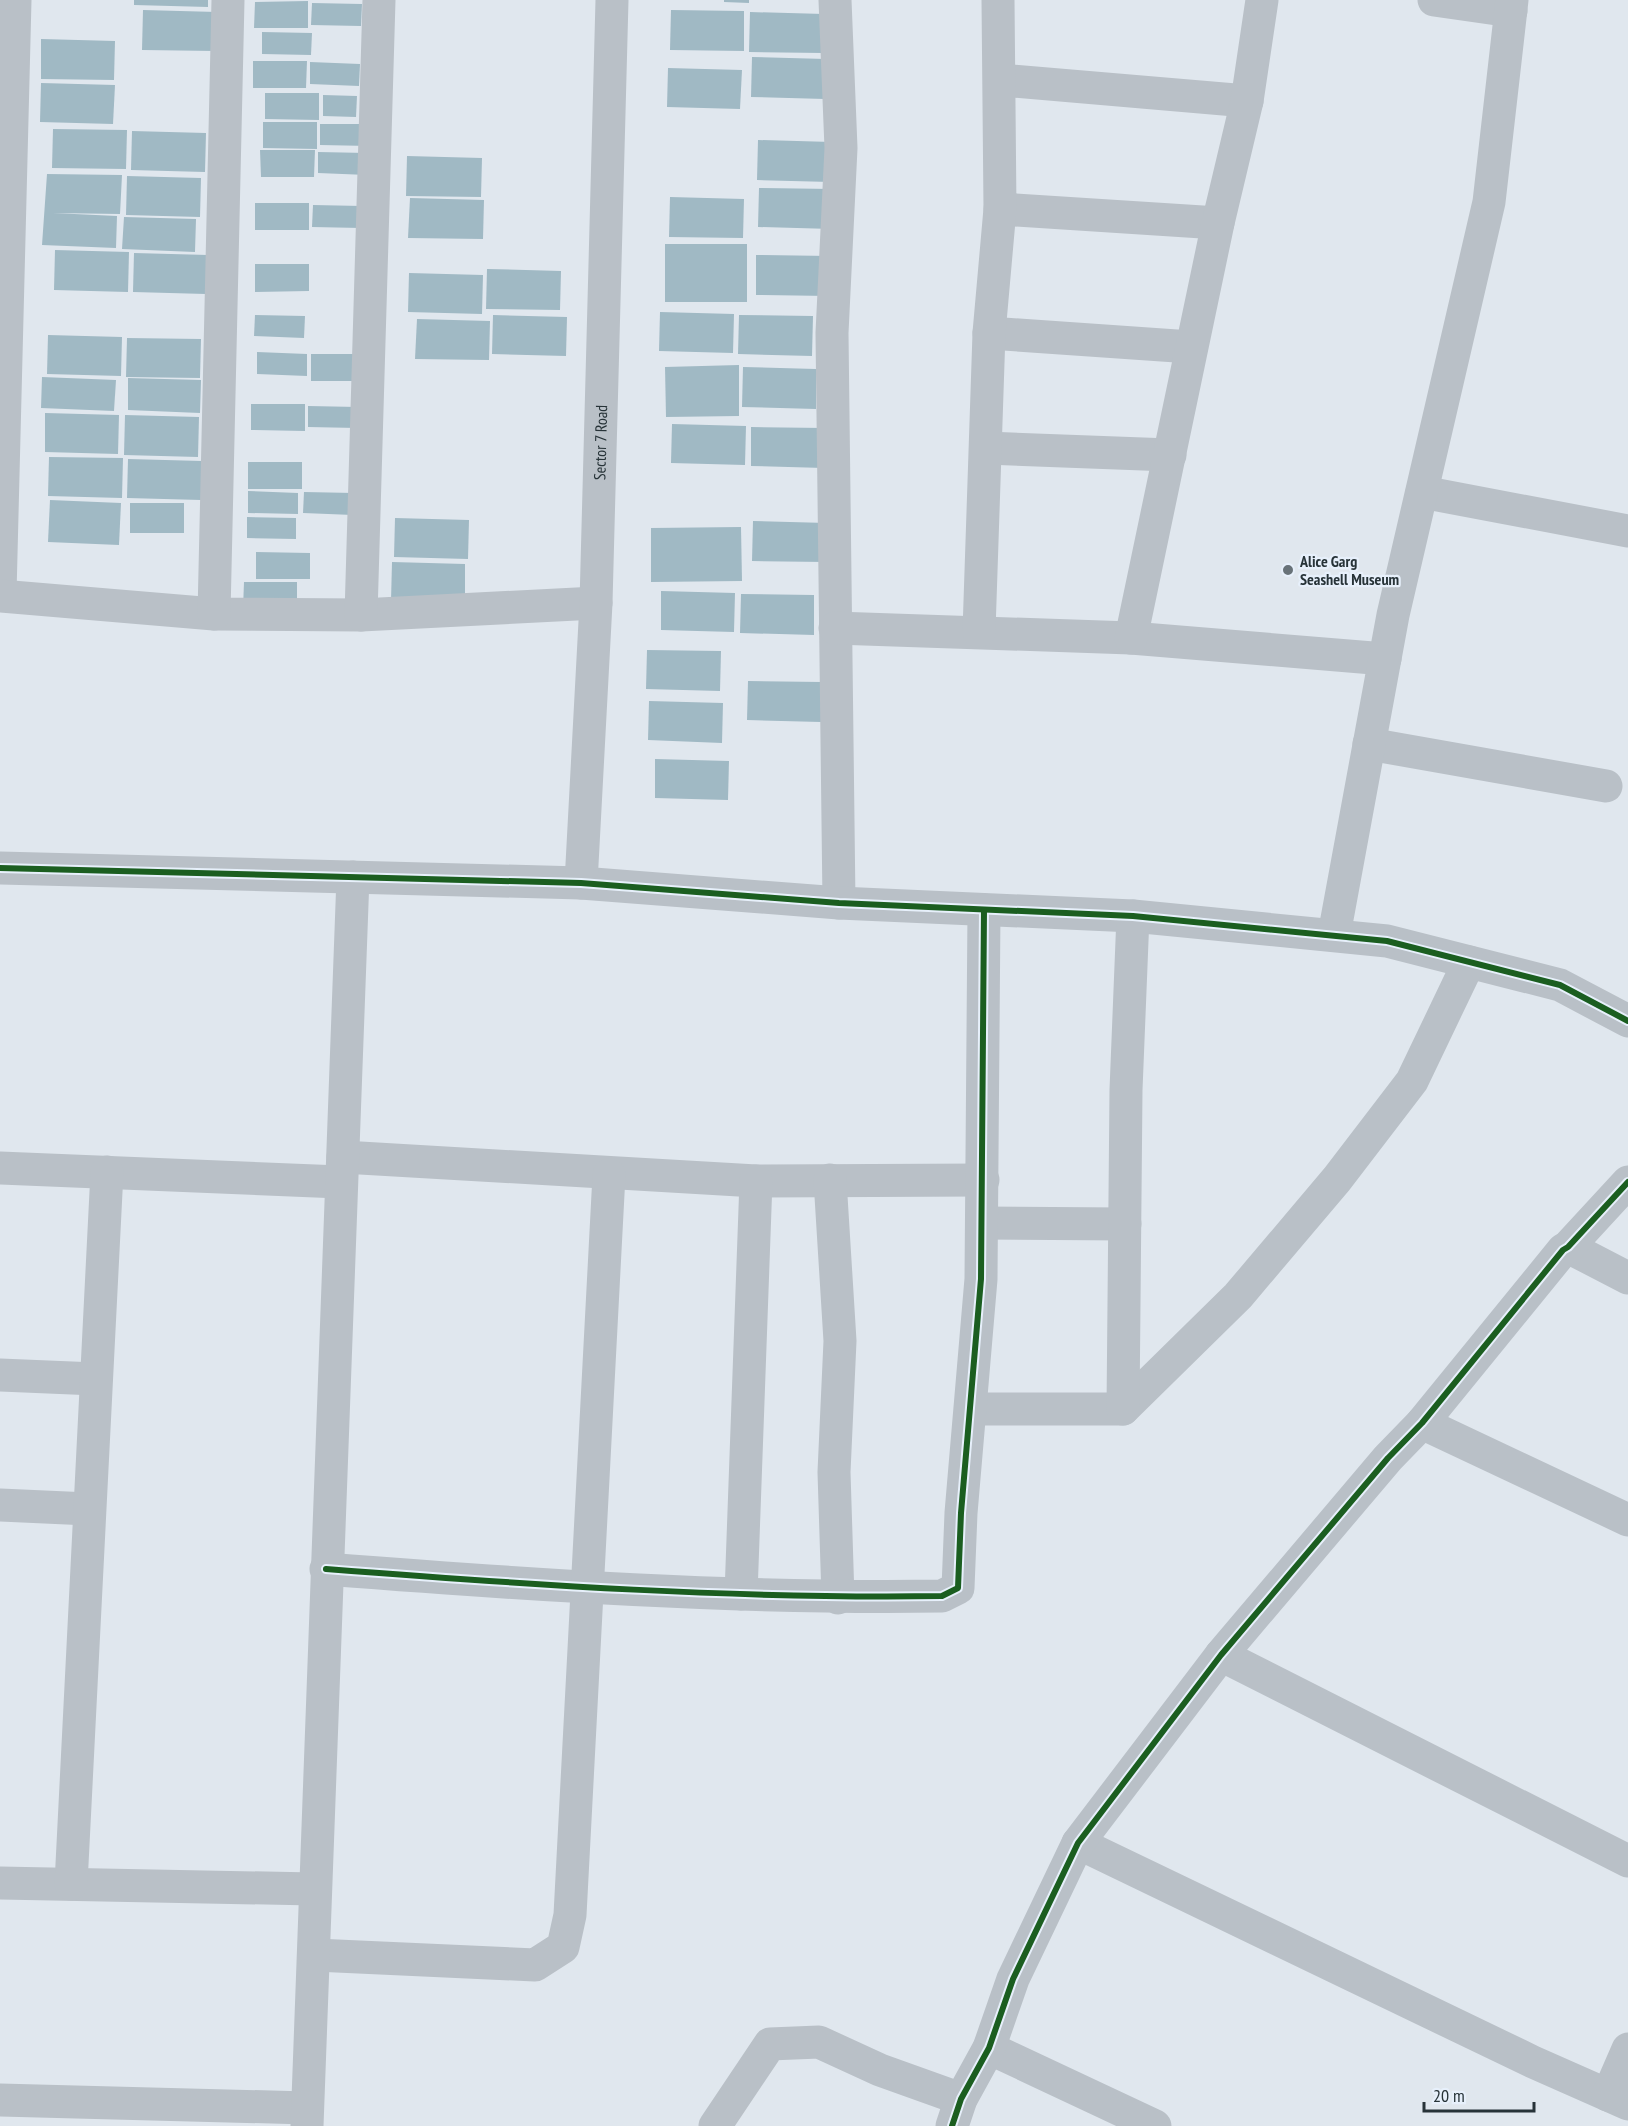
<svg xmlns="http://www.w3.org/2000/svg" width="1628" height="2126" font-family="'PT Sans Narrow',sans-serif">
<rect width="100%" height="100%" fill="#e0e7ee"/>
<g fill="#a0b9c4">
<path d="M134 0H208V7L134 5Z"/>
<path d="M724 0H749V3L724 2Z"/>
<path d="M308 1V28H254L255 2Z"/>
<path d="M312 3 362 4 361 26 311 25Z"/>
<path d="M143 10 217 12 216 51 142 50Z"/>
<path d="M671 10 744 11V51L670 50Z"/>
<path d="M750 12 824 14 823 53 749 52Z"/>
<path d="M262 32 312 33 311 55 262 54Z"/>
<path d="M41 39 115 41 114 80 41 79Z"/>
<path d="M752 57 826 59 825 99 751 97Z"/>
<path d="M253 61H307L306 88H253Z"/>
<path d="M310 62 360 64 359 86 310 84Z"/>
<path d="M668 68 742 70 740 109 667 107Z"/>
<path d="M41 83 115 85 113 124 40 122Z"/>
<path d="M265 93H319V120L265 119Z"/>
<path d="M323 95 357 96 356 117 323 116Z"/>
<path d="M263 122H317V149L263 148Z"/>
<path d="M320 124H370V146L320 145Z"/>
<path d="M53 129 127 130 126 169 52 168Z"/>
<path d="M132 131 206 133 205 172 131 170Z"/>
<path d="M758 140 832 142 831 182 757 180Z"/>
<path d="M260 150H315L314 177H261Z"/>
<path d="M318 152 367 153V175L318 173Z"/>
<path d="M407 156 482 158 481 197 406 196Z"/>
<path d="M47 174 122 175 120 214 53 213 117 216 116 248 42 245Z"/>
<path d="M127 176 201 178 200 217 126 215Z"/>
<path d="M759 188 833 189 832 229 758 227Z"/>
<path d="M670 197 744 199 743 238 669 237Z"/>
<path d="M410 198 484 200 483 239 408 238Z"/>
<rect x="255" y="203" width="54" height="27"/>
<path d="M313 205 362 206 361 228 312 227Z"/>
<path d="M124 217 196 219 195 252 122 249Z"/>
<rect x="665" y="244" width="82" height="58"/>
<path d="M55 250 129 252 128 292 54 290Z"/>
<path d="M134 253 208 255 206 294 133 292Z"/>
<path d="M756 255 830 256 829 296 756 295Z"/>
<path d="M255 264H309V291L255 292Z"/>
<path d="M487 269 561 271 560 310 486 309Z"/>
<path d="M409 273 483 275 482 314 408 312Z"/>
<path d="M660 312 734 314 733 353 659 351Z"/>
<path d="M255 315 305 316 304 338 254 336Z"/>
<path d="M493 315 567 317 566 356 492 354Z"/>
<path d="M739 315 813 316 812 356 738 354Z"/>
<path d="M417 319 490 321 489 360 415 359Z"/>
<path d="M48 335 122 337 121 376 47 374Z"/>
<path d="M127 338 201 339 200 378 126 377Z"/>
<path d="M257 352 307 354V376L257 374Z"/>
<path d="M311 354H365L364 381H311Z"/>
<path d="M739 365V416L666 417 665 367Z"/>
<path d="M743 367 816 369V409L742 407Z"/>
<path d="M42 377 116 380 114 411 41 408Z"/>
<path d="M128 378 201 380 200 413 128 410Z"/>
<path d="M251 404H305V431L251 430Z"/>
<path d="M308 406 358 407 357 428 308 427Z"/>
<path d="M45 413 119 415 118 454 45 452Z"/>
<path d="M125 415 199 417 198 457 124 455Z"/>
<path d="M672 424 746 426 745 465 671 463Z"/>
<path d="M751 427 825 428 824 468 751 466Z"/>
<path d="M49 457 123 458 122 498 48 496Z"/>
<path d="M128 459 202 461 201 500 127 498Z"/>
<rect x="248" y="462" width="54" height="27"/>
<path d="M248 491 298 493V514L248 513Z"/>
<path d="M304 492 354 493 353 515 303 513Z"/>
<path d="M50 500 121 503 119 545 48 542Z"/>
<rect x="130" y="503" width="54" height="30"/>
<path d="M247 517 296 518V539L247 538Z"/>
<path d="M395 518 469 520 468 559 394 557Z"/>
<path d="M753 521 827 523 826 562 752 561Z"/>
<path d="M741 527 742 581 651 582V528Z"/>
<path d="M256 552 310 553V579H256Z"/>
<path d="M392 562 465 564V603L391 601Z"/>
<path d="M244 582H297V609H243Z"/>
<path d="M661 591 735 593 734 632 661 630Z"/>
<path d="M741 594 814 595V635L740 633Z"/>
<path d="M647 650 721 651 720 691 646 689Z"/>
<path d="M748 681 822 682 821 722 747 720Z"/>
<path d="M649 701 723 703 722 743 648 740Z"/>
<path d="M655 759 729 761 728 800 655 798Z"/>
</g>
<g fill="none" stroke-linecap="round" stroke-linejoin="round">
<g stroke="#b9c0c7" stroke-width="33">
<path d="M835 0 841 148 832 333 839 903"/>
<path d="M1434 0 1511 11"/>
<path d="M1001 80 1247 101"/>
<path d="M1000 209 1218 223"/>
<path d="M989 333 1191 347"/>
<path d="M986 448 1170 455"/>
<path d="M1422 492 1628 531"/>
<path d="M0 594 15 0"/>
<path d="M0 596 214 614 361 615 596 603"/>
<path d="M214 614 228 0"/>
<path d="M361 615 379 0"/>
<path d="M835 628 1131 638 1385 659"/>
<path d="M979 631 989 333 1000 209 998 0"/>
<path d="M1131 638 1218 223 1247 101 1262 0"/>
<path d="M1369 744 1606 786"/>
<path d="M0 868 581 883 839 903 1133 916 1387 941 1560 985 1628 1021"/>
<path id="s1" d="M581 883 596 603 612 0"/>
<path d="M1334 935 1393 615 1489 202 1512 0"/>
<path d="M343 1157 756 1181 983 1180"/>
<path d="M0 1168 340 1182"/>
<path d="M830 1180 840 1341 834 1472 838 1598"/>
<path d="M982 1223 1125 1224"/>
<path d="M1568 1247 1628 1278"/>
<path d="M0 1375 96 1379"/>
<path d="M971 1409H1123L1238 1296 1337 1179 1412 1081 1469 962"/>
<path d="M1123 1409 1126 1090 1133 916"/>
<path d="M1422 1423 1628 1520"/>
<path d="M0 1505 89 1509"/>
<path d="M326 1569C531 1585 736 1599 942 1596L958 1588 961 1513 981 1279 984 910"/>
<path d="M741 1594 756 1181"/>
<path d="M1221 1655 1628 1861"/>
<path d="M1078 1843 1533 2062 1628 2104"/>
<path d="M0 1883 314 1889"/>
<path d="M71 1884 107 1172"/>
<path d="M315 1955 535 1965 563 1947 570 1915 609 1175"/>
<path d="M989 2048 1155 2126"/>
<path d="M1608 2095 1628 2049"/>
<path d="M0 2100 307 2108"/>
<path d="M307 2126 353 877"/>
<path d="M715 2126 770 2044 819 2042 880 2070 961 2099"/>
<path d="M952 2126 961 2099 989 2048 1013 1979 1078 1843 1221 1655 1388 1458 1422 1423 1563 1250 1568 1247 1628 1182"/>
</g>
<g stroke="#e7f0fb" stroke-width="10">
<g id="cycleway">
<path d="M0 868 581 883 839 903 1133 916 1387 941 1560 985 1628 1021"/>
<path d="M326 1569C531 1585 736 1599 942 1596L958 1588 961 1513 981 1279 984 910"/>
<path d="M952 2126 961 2099 989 2048 1013 1979 1078 1843 1221 1655 1388 1458 1422 1423 1563 1250 1568 1247 1628 1182"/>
</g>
</g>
<use href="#cycleway" stroke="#1b5e20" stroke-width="6"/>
</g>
<circle fill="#687278" stroke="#e7f0fb" stroke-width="2" cx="1288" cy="570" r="6"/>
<g text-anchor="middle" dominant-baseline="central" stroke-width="4.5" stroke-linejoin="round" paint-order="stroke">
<g font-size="16" fill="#273338" stroke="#e7f0fb">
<text stroke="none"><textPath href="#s1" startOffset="441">Sector 7 Road</textPath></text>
</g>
<g font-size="16" font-weight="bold" fill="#273338" stroke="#e7f0fb" text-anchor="start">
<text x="1300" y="561">Alice Garg<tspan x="1300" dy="18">Seashell Museum</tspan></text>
</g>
</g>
<path d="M1424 2102v9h110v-9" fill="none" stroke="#273338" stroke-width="3"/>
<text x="1433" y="2102" font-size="18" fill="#273338" stroke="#e7f0fb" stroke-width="4.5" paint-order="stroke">20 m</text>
</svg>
